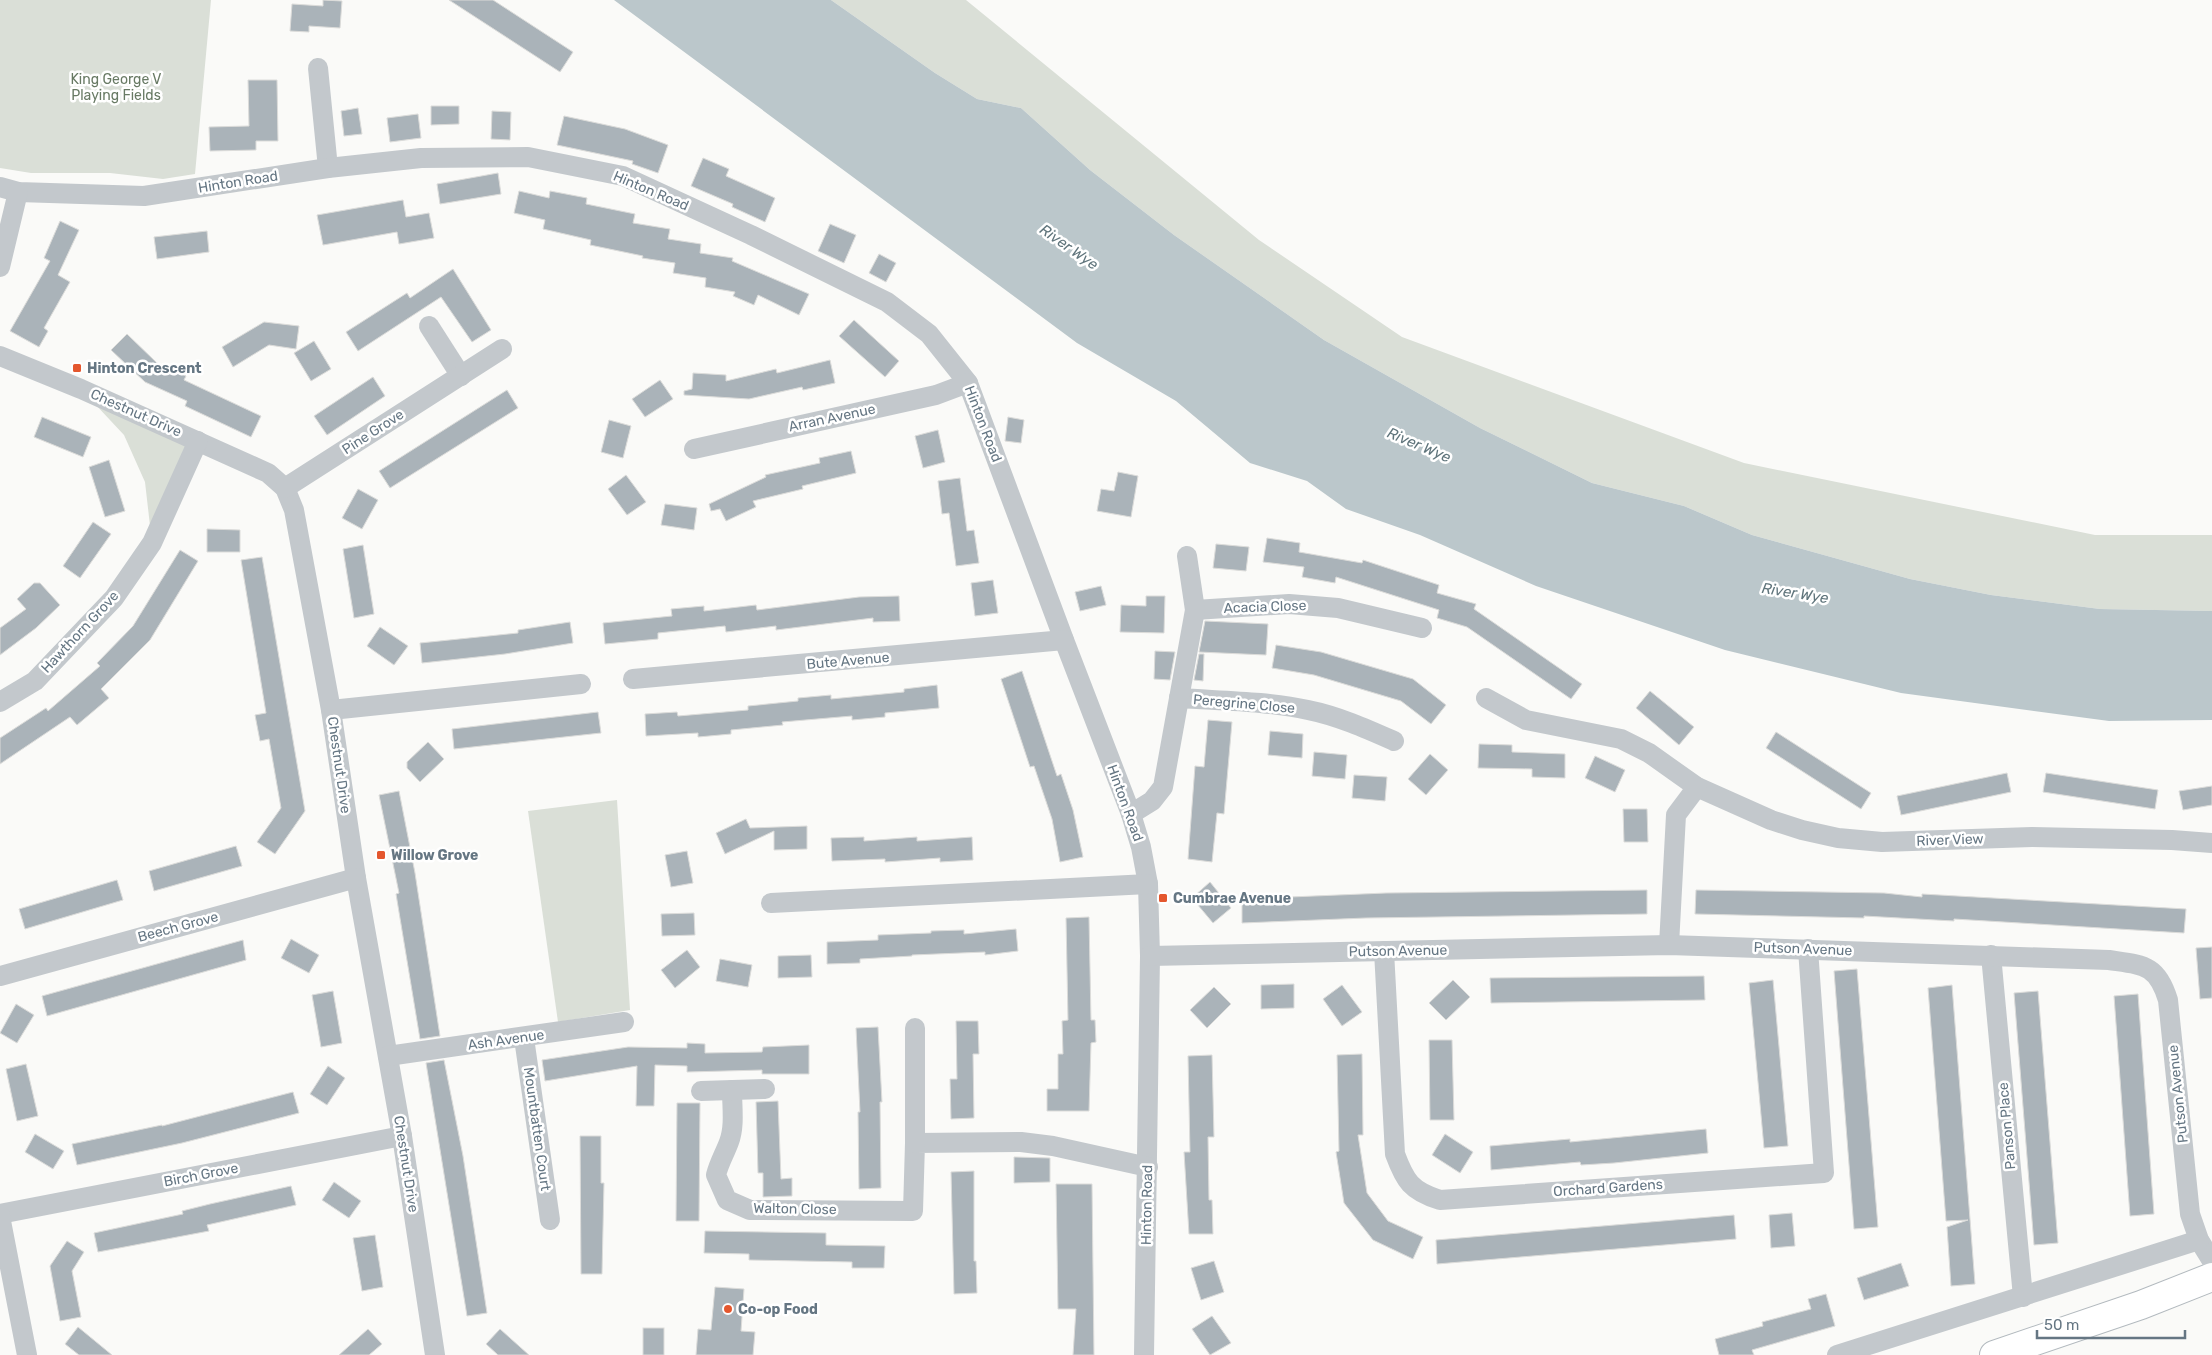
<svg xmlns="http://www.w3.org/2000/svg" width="2212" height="1355" font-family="Rubik,sans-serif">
<rect width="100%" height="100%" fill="#fafaf8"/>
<g fill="#dadfd7">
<path d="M0 0H211L195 174 163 179 110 173H31L0 168Z"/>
<path d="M831 0H966L1259 240 1402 337 1744 463 2095 535H2212V611L2100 609 1991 595 1910 579 1752 535 1684 506 1592 483 1480 428 1324 340 1174 235 1090 170 1021 108 977 99 935 73Z"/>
<path d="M81 389 198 441 152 543 145 482 124 435Z"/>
<path d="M617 800 630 1010 558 1022 528 811Z"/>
</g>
<path fill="#bbc7cb" d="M614 0H831L935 73 977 99 1021 108 1090 170 1174 235 1324 340 1480 428 1592 483 1684 506 1752 535 1910 579 1991 595 2100 609 2212 611V720L2109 721 1901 693 1725 650 1536 586 1420 535 1346 509 1307 481 1250 463 1176 401 1077 343Z"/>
<g fill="#aab3b9" stroke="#dcdcda">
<path d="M323 0 342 1 340 28 309 26V32L290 31 292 4 323 6Z"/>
<path d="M449 0H493L573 52 560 72Z"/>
<path d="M248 80H277L278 141H256V150L210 151 209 127 249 126Z"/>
<path d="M431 106H459V124L431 125Z"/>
<path d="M358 108 362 134 344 136 341 111Z"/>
<path d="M492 111 511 112 510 140 491 139Z"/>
<path d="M418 114 421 138 390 142 387 118Z"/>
<path d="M564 116 625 129 668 145 658 173 632 164 633 161 557 145Z"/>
<path d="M703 158 729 169 726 176 775 198 765 222 732 207 733 204 691 186Z"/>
<path d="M498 173 501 194 440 204 437 184Z"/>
<path d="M519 191 549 198 550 191 587 198 586 204 635 214 633 223 670 229 668 239 701 244 700 253 733 258 732 261 809 294 799 315 758 295 754 305 733 296 735 292 705 287 706 278 673 273 675 263 642 258 643 256 590 245 591 240 543 229 545 220 514 213Z"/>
<path d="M403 200 406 217 429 213 434 238 399 244 397 232 323 245 317 215Z"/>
<path d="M60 221 79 230 58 275 70 282 44 328 48 331 39 347 10 331 50 261 44 258Z"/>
<path d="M830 224 856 235 844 263 818 251Z"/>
<path d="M207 231 209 252 157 259 154 237Z"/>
<path d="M879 254 896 263 886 282 869 273Z"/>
<path d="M453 269 491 330 472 342 441 297 358 351 346 332 407 293 410 298Z"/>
<path d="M854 320 899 361 885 377 839 336Z"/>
<path d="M264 322 299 326 296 349 269 345 233 367 222 347Z"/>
<path d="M127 334 157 363 186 376 184 380 261 416 251 437 185 406 187 401 145 382 111 350Z"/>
<path d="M314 341 331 369 311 381 294 353Z"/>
<path d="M830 360 835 383 803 390 802 387 749 399 684 395V391L692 389 693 373 726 375V381L776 369 777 373Z"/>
<path d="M373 377 385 396 327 435 314 416Z"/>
<path d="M660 380 673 399 645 417 632 399Z"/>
<path d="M507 390 518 408 390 488 379 471Z"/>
<path d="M42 417 91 437 83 457 34 437Z"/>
<path d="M1008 417 1024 420 1021 443 1005 441Z"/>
<path d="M609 420 631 426 623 458 601 452Z"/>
<path d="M938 430 945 462 923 468 915 436Z"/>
<path d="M851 451 856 473 802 486 803 489 753 501 756 507 726 521 720 509 711 511 709 504 766 477 765 475 820 463 819 458Z"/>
<path d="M109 460 125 511 105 517 89 467Z"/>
<path d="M1118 472 1138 476 1131 517 1097 511 1101 489 1114 491Z"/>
<path d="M626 475 646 502 627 515 608 489Z"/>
<path d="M960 478 967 531 974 530 979 563 956 566 949 513 942 514 938 481Z"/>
<path d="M358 489 378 500 362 529 342 518Z"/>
<path d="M665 504 697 508 694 530 661 525Z"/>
<path d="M93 522 111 534 80 578 63 566Z"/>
<path d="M207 529 240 530V552H207Z"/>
<path d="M1267 538 1300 543 1299 552 1362 563 1363 560 1439 585 1437 593 1476 604 1474 609 1582 684 1571 699 1467 627 1437 618 1439 610 1336 577 1335 583 1302 577 1304 567 1263 562Z"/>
<path d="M1216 544 1249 547 1246 571 1213 568Z"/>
<path d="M363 545 374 614 354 618 343 549Z"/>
<path d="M180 550 198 561 150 640 101 689 109 698 77 725 70 717 0 764V738L46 708 48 711 100 666 97 663 133 626Z"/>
<path d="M262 557 305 811 275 854 257 842 281 808 269 739 260 741 255 715 266 713 241 560Z"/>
<path d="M993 580 998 613 975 616 971 583Z"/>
<path d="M34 583H40L60 605 36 628 0 655V628L26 609 17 599Z"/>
<path d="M1101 586 1106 605 1080 611 1075 592Z"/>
<path d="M899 596 900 621 873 622V618L776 630V626L726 632 725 626 658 633V639L605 644 603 623 672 616 671 609 704 606V611L756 605 757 610 859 597Z"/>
<path d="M1146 596H1165L1164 633 1120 632 1121 605 1146 606Z"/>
<path d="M1205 621 1268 624 1266 655 1199 652Z"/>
<path d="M570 622 573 643 505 654 422 663 420 643 518 633V630Z"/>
<path d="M380 627 408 646 394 665 367 646Z"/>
<path d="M1276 645 1321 652 1413 679 1446 705 1431 724 1401 701 1314 675 1272 668Z"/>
<path d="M1155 651 1175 652 1170 680 1154 679Z"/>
<path d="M1199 654H1204L1203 681 1194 680Z"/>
<path d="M1022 671 1057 776 1061 774 1073 810 1083 857 1060 862 1052 819 1034 766 1030 767 1001 679Z"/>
<path d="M937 685 939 708 885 713V717L852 720V716L782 722 783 725 731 730V734L698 737V733L646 736 645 714 677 712 678 716 748 710V706L798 701V698L831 695V699L904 692V689Z"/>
<path d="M1650 691 1694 727 1679 745 1636 708Z"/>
<path d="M598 712 601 733 454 749 452 729Z"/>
<path d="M1208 720 1232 722 1224 814 1217 813 1212 862 1188 859 1195 766 1204 767Z"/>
<path d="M1270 731 1303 734 1302 758 1268 755Z"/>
<path d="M1776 732 1871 793 1861 809 1766 748Z"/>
<path d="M428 742 444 759 420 782 407 768V762Z"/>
<path d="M1479 744 1512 745V752L1565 754V778L1532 777V769L1478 768Z"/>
<path d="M1314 752 1347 755 1345 779 1312 776Z"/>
<path d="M1430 754 1448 770 1426 795 1408 779Z"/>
<path d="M1595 756 1625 770 1615 792 1585 778Z"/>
<path d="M2007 773 2011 792 1901 815 1897 796Z"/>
<path d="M2046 773 2158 790 2155 809 2043 792Z"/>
<path d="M1354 775 1387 777 1385 801 1352 798Z"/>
<path d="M2212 786V805L2183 810 2179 791Z"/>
<path d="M399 791 415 873 440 1036 420 1039 396 894 399 893 379 795Z"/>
<path d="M1623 809H1647L1648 842H1624Z"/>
<path d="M746 819 750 828 807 826V849L774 850V831L725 854 716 833Z"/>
<path d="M864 837V841L917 837V841L972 837 973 860 940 862V858L885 862V859L832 861 831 838Z"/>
<path d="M236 846 242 866 154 891 149 871Z"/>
<path d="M687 851 693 883 671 887 665 855Z"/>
<path d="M117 880 123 900 25 929 19 909Z"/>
<path d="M1210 882 1231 908 1213 923 1192 898Z"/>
<path d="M1647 890V914L1366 918 1242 923V899L1386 893Z"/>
<path d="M1696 890 1884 893 1922 897V894L2186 909 2184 933 1954 919V921L1864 916V918L1695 914Z"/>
<path d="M694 913 695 935 662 936 661 914Z"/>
<path d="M1089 917 1091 1020H1095L1096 1042 1091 1043 1089 1111H1047V1089H1058V1054H1063L1062 1021 1068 1020 1066 918Z"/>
<path d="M1016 929 1018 951 985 955V952L912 955V956L860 959V963L827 964V942L878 940V935L931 933V931L964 930V934Z"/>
<path d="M291 939 319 955 309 973 281 958Z"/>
<path d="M243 940 246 960 47 1016 42 996Z"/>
<path d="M2212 947V998L2200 999 2196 948Z"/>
<path d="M687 950 700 967 675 988 661 970Z"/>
<path d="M811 955 812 977 778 978V956Z"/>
<path d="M720 959 752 965 748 987 716 981Z"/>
<path d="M1857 969 1878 1227 1854 1229 1834 971Z"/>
<path d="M1704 976 1705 1000 1491 1003 1490 978Z"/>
<path d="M1453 980 1470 997 1446 1020 1429 1003Z"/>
<path d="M1773 980 1788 1146 1764 1148 1749 983Z"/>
<path d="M1294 984V1008L1261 1009V985Z"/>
<path d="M1342 985 1362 1012 1342 1026 1323 999Z"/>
<path d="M1952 985 1975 1284 1951 1286 1947 1227 1968 1220 1946 1221 1928 988Z"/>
<path d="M1214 987 1231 1004 1207 1028 1190 1010Z"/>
<path d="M333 991 342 1043 321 1047 312 995Z"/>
<path d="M2038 991 2058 1243 2034 1245 2014 993Z"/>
<path d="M2138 994 2154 1214 2130 1216 2114 996Z"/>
<path d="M16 1004 34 1015 17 1043 0 1033Z"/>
<path d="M956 1021H978L979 1054H973L974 1118 951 1119 950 1079H957Z"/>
<path d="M878 1027 882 1102H880L881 1188 859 1189 858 1112H860L856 1028Z"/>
<path d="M1429 1040H1452L1454 1120H1430Z"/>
<path d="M687 1043 705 1044V1053L762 1052 763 1047 809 1045V1074H762V1070L687 1072V1066L655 1065 654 1106H636L637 1066 545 1081 542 1060 628 1047 687 1048Z"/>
<path d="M1362 1054 1363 1135H1358L1367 1193 1388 1221 1423 1237 1413 1259 1373 1240 1344 1203 1336 1152 1339 1151 1337 1055Z"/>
<path d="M1212 1055 1214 1137H1208L1209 1200H1212L1213 1234H1189L1184 1152H1190L1188 1056Z"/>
<path d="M444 1060 463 1156 487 1313 467 1316 426 1063Z"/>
<path d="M26 1064 38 1116 17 1121 6 1069Z"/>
<path d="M328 1066 345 1078 327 1105 310 1094Z"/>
<path d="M293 1092 299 1113 182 1143 77 1165 72 1144 162 1125V1126Z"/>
<path d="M778 1101 781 1179 792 1178V1196L763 1197V1173H758L756 1102Z"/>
<path d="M677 1103H700L699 1221H676Z"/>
<path d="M1706 1129 1708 1153 1614 1163 1581 1165 1580 1162 1491 1170 1490 1146 1570 1139V1142Z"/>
<path d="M35 1134 64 1151 53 1169 25 1152Z"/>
<path d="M1445 1134 1473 1152 1460 1173 1432 1155Z"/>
<path d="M580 1136H601V1183H604L602 1274H581Z"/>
<path d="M1014 1157 1050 1158V1182L1014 1183Z"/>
<path d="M974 1171V1261H976L977 1293 954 1294 951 1172Z"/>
<path d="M334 1182 361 1201 349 1218 322 1200Z"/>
<path d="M1056 1184H1092L1094 1355H1073L1076 1309H1058Z"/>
<path d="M291 1186 296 1205 207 1225 209 1231 98 1252 94 1233 183 1214 182 1211 210 1204Z"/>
<path d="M1792 1213 1795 1246 1771 1248 1769 1215Z"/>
<path d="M1734 1215 1736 1239 1437 1264 1436 1240Z"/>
<path d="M705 1231 826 1233V1245L885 1246 884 1268H852V1262L749 1260V1254L704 1253Z"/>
<path d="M375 1235 383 1287 362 1291 353 1238Z"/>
<path d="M67 1241 84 1252 72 1271 81 1317 60 1321 50 1266Z"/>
<path d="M1214 1261 1224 1292 1201 1300 1191 1268Z"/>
<path d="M1901 1263 1909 1286 1864 1300 1857 1278Z"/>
<path d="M715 1287 744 1289 741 1331 755 1332 753 1355H696L698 1329 711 1330Z"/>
<path d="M1826 1294 1835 1326 1752 1350 1754 1355H1719L1715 1339 1763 1326 1762 1322 1811 1309 1808 1299Z"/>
<path d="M1212 1316 1231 1343 1210 1355 1192 1329Z"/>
<path d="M78 1327 112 1355H79L65 1344Z"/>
<rect x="643" y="1328" width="21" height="27"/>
<path d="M368 1329 382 1344 369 1355H339Z"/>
<path d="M500 1329 529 1355H498L486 1344Z"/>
</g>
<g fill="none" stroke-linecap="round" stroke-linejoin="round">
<g stroke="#b3babf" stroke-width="30">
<path id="secondary" d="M1994 1355 2141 1305 2212 1277"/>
</g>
<g stroke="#c3c8cc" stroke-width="20">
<path d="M318 68 328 168"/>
<path d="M0 187 18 192 144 196 328 168 421 158 528 157 623 176 751 235 887 302 929 334 968 383 1064 640 1131 814 1141 847 1148 884 1150 956 1144 1355"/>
<path d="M0 267 18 192"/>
<path d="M429 326 461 376"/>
<path d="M0 356 81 389 268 473 285 488 294 510 331 710 356 878 402 1136 435 1355"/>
<path d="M694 449 936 395 968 383"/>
<path d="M285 488 502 349"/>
<path d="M1195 610 1289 604 1338 608 1422 628"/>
<path d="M633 679 1064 640"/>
<path d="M1179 698C1222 701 1266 701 1308 710 1338 716 1367 729 1394 741"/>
<path d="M1486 698 1526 720 1621 739 1649 753 1697 787 1771 820 1802 830 1838 838 1882 842 2032 837 2172 840 2212 843"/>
<path d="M0 702 35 681 114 598 152 543 198 441"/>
<path d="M331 710 581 684"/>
<path d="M1131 814 1152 801 1163 787 1195 610 1187 556"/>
<path d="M771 903 1148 884"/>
<path d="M1669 945 1676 815 1697 787"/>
<path d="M1384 951 1395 1154C1405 1181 1411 1191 1440 1200L1824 1173 1808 949"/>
<path d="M1991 955 2023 1297"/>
<path d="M1150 956 1669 945 2109 960C2143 965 2157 964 2168 1000L2190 1214 2199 1240 2212 1261"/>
<path d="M0 976 356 878"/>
<path d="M524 1038 550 1220"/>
<path d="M388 1056 624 1022"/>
<path d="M732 1090C732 1107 735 1126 729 1142 725 1153 719 1163 716 1175L727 1200 750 1210 913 1211 915 1143 1021 1142 1053 1146 1148 1167"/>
<path d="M701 1091 765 1089"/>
<path d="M915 1143V1028"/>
<path d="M0 1214 402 1136"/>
<path d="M0 1216 27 1355"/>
<path d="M1837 1355 2199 1240"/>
</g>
<use href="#secondary" stroke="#fff" stroke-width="28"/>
</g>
<g fill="#e4572e" stroke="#fff" stroke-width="2">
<rect x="72" y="363" width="10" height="10" rx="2.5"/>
<rect x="376" y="850" width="10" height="10" rx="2.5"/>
<rect x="1158" y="893" width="10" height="10" rx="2.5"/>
<circle cx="728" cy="1309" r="5"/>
</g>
<g text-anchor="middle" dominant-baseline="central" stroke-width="5" stroke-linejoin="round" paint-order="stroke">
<g font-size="14" fill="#687a64" stroke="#fff">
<text x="116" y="79">King George V<tspan x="116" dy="16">Playing Fields</tspan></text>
</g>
<g font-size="14" fill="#657683" stroke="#fff">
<text transform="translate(238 182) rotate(-9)">Hinton Road</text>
<text transform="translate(651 191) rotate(23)">Hinton Road</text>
<text transform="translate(136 413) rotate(24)">Chestnut Drive</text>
<text transform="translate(832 418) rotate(-12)">Arran Avenue</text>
<text transform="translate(983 424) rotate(69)">Hinton Road</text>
<text transform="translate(373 432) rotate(-33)">Pine Grove</text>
<text transform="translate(1265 607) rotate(-2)">Acacia Close</text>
<text transform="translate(80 632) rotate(-47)">Hawthorn Grove</text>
<text transform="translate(848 661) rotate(-5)">Bute Avenue</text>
<text transform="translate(1244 704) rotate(5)">Peregrine Close</text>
<text transform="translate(339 765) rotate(82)">Chestnut Drive</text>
<text transform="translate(1125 803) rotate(70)">Hinton Road</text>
<text transform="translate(1950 840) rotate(-2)">River View</text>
<text transform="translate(178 927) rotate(-15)">Beech Grove</text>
<text transform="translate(1803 949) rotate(2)">Putson Avenue</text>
<text transform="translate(1398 951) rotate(-1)">Putson Avenue</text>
<text transform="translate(506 1040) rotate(-8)">Ash Avenue</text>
<text transform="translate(2178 1094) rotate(-96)">Putson Avenue</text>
<text transform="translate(2007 1126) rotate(-95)">Panson Place</text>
<text transform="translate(537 1129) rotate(82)">Mountbatten Court</text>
<text transform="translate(406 1164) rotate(81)">Chestnut Drive</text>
<text transform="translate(201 1175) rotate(-11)">Birch Grove</text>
<text transform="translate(1608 1188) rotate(-4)">Orchard Gardens</text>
<text transform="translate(1147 1205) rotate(-89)">Hinton Road</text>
<text transform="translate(795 1209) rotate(1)">Walton Close</text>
</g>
<g font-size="14" font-weight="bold" fill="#657683" stroke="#fff" text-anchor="start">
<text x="87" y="368">Hinton Crescent</text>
<text x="391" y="855">Willow Grove</text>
<text x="1173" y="898">Cumbrae Avenue</text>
<text x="738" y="1309">Co-op Food</text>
</g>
<g font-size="15" font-style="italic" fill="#60757c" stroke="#fff">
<text transform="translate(1069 247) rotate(35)">River Wye</text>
<text transform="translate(1419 445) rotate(23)">River Wye</text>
<text transform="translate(1795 593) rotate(9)">River Wye</text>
</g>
</g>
<path d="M2037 1330v8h148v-8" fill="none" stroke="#657683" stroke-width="2.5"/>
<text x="2044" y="1330" font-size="15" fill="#657683" stroke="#ffffff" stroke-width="4" paint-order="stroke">50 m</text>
</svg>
